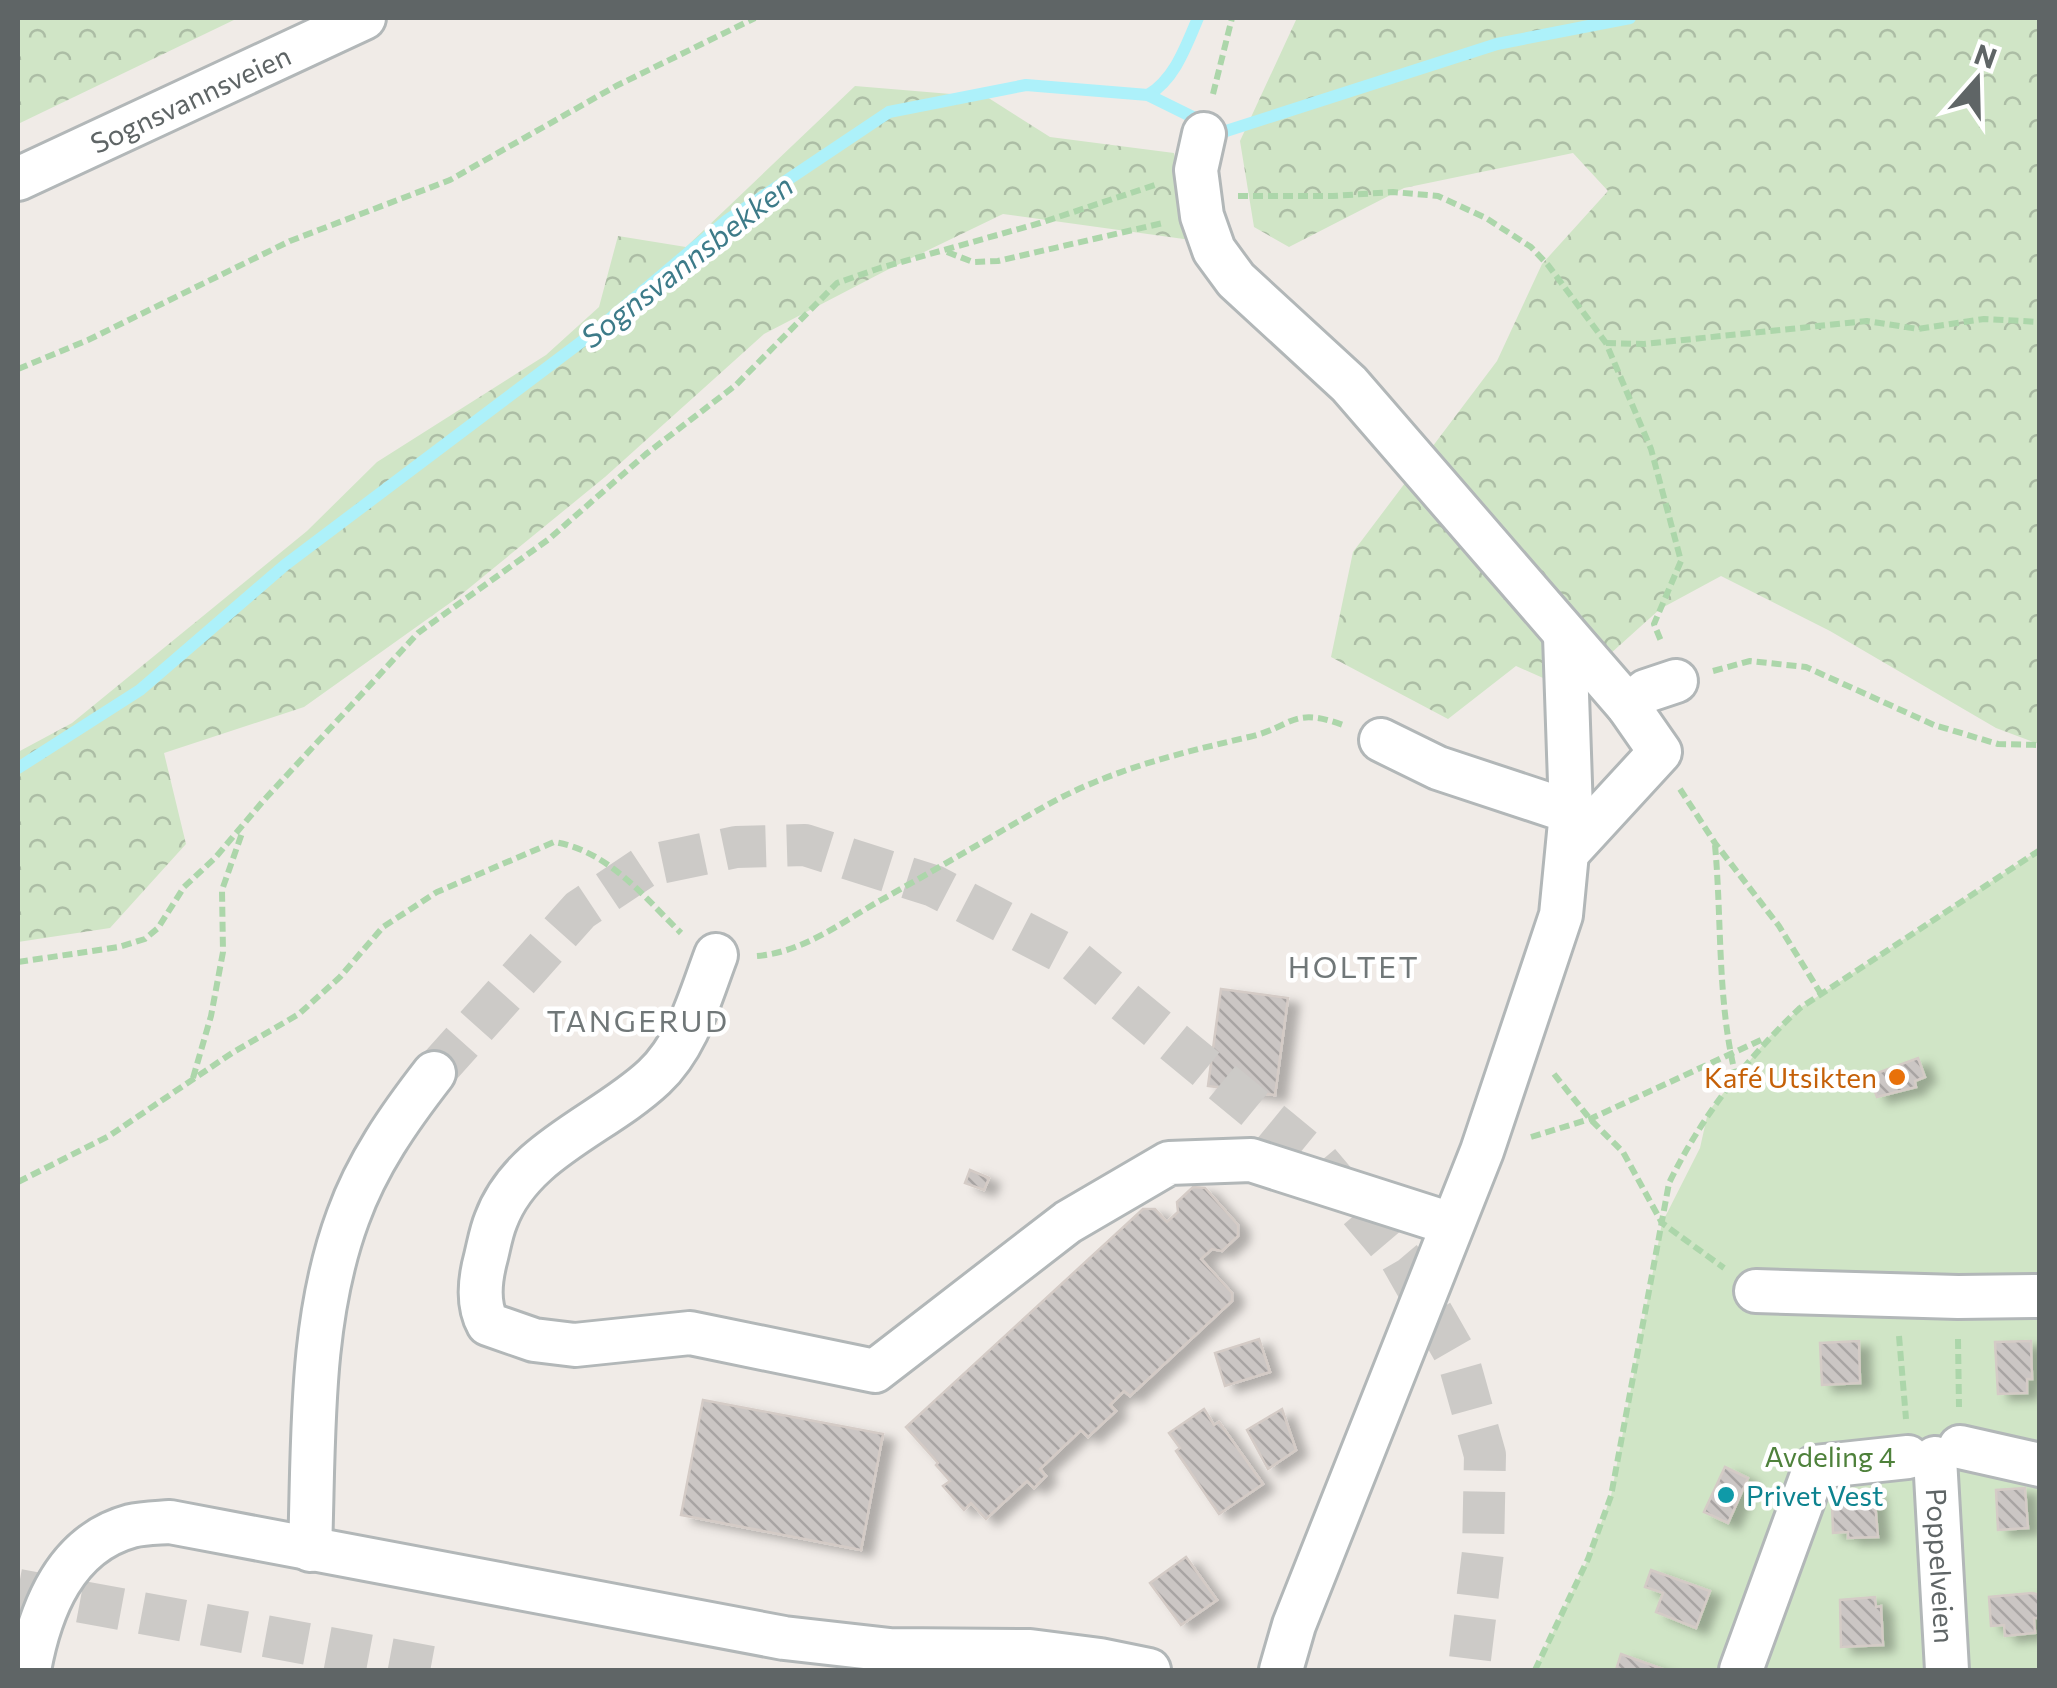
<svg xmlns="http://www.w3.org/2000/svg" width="2057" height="1688" font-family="Commissioner,sans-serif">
<defs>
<pattern id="forest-crowns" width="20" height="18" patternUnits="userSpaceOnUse" patternTransform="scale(2.5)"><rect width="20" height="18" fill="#d0e5c6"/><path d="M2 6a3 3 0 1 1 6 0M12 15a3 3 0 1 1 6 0" fill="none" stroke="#acbda5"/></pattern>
<pattern id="building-back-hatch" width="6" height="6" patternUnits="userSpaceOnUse" patternTransform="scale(2.5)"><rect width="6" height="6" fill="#cbc6c4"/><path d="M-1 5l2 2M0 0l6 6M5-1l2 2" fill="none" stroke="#a8a4a3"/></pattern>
<filter id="shadow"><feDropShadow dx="11" dy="6" stdDeviation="5" flood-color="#0004"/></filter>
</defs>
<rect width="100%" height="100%" fill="#f0ebe7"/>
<g fill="url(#forest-crowns)">
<path d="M18 18H238L18 124Z"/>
<path d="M1303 18H2039V744L1996 728 1830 631 1721 576 1660 609 1570 690 1516 666 1448 719 1331 657 1353 552 1497 361 1542 264 1608 191 1573 153 1404 188 1289 247 1254 227 1240 141 1296 20Z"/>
<path d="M855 86 987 97 1050 137 1174 153 1191 240 1003 214 889 269 764 334 605 477 457 598 304 707 164 753 186 844 110 928 18 942V752L72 723 307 531 377 462 546 355 599 307 618 236 686 247Z"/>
</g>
<path fill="#d0e5c6" d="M2039 850V1670H1535L1588 1559 1611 1496 1662 1223 1700 1148 1708 1112 1769 1037 1800 1008Z"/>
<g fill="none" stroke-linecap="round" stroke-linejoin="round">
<g stroke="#adf1fa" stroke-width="12">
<path d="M1148 95C1175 79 1186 46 1198 18"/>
<path d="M18 768 140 690 285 565 593 333 726 221 889 112 1026 85 1148 95 1223 132 1497 44 1630 18"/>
</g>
</g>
<g fill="url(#building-back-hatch)" stroke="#d4cbc6" stroke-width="2.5" filter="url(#shadow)">
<path d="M1221 989 1288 998 1275 1095 1208 1086Z"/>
<path d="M1918 1058 1925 1077 1915 1081 1916 1087 1877 1097 1869 1076Z"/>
<path d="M970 1170 989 1178 984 1190 965 1183Z"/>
<path d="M1193 1187 1205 1188 1238 1225V1236L1222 1251 1212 1249 1201 1259 1232 1293V1301L1130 1396 1124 1391 1110 1405 1116 1411 1088 1437 1081 1430 1040 1469 1046 1476 1034 1488 1027 1481 986 1519 971 1503 964 1510 943 1486 950 1481 936 1465 938 1463 906 1427 1143 1209H1155L1167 1222 1178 1212 1177 1202Z"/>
<path d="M1259 1339 1270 1372 1225 1386 1215 1353Z"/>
<path d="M1859 1341 1860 1383 1822 1385 1820 1343Z"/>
<path d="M2031 1341 2032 1379H2027V1393L1998 1394 1995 1342Z"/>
<path d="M703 1400 883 1434 861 1550 681 1515Z"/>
<path d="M1204 1409 1214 1425 1219 1422 1263 1484 1219 1514 1176 1451 1180 1448 1169 1433Z"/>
<path d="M1282 1409 1296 1450 1268 1469 1247 1430Z"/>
<path d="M1725 1467 1748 1478 1728 1523 1704 1512Z"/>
<path d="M2025 1488 2028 1528 1998 1530 1996 1490Z"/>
<path d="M1874 1491 1878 1537 1848 1538V1532L1833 1533 1832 1503 1858 1499 1857 1492Z"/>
<path d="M1186 1557 1217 1600 1181 1625 1150 1583Z"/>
<path d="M1651 1570 1710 1591 1696 1628 1656 1612 1663 1593 1645 1587Z"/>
<path d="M2032 1593 2040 1595V1618H2034L2035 1633 2005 1636 2004 1625 1991 1626 1989 1597Z"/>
<path d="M1875 1597 1876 1607 1881 1606 1883 1645 1841 1647 1840 1600Z"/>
<path d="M1621 1654 1665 1670H1616Z"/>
</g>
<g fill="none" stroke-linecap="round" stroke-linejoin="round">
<g stroke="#cccac7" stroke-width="42" stroke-dasharray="42 21" stroke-linecap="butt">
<path d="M434 1073 580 910 646 866 736 847 805 845 934 886 1069 956 1317 1160 1401 1259 1458 1359 1485 1455 1483 1552 1470 1659 1465 1670"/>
<path d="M18 1590 448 1670"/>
</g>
<g stroke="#b2b7b8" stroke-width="48">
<g id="minor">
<path d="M1204 134 1196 170 1202 216 1214 250 1236 280 1349 384 1628 706 1660 752 1568 852"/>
<path id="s1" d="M18 179 364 18"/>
<path d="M1565 636 1571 812"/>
<path d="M1628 706 1646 691 1676 681"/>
<path d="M716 955C700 997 688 1045 654 1077 603 1125 522 1150 496 1220 491 1232 489 1245 486 1257 480 1279 477 1304 488 1324L534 1340 575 1345 690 1333 875 1371 1068 1222 1169 1163 1251 1160 1451 1224"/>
<path d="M1756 1291 1958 1297 2040 1296"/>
<path d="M1960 1447 2040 1465"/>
<path id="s2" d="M1935 1458 1947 1670"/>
<path d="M310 1550C314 1440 309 1322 348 1217 367 1164 399 1118 434 1073"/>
<path d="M29 1670C40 1610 65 1544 131 1526 143 1523 157 1523 170 1522L784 1638 890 1650 1030 1651 1100 1660 1149 1670"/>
<path d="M1281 1670 1294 1625 1482 1151 1561 915 1571 812 1438 768 1381 740"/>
<path d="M1741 1670 1815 1467 1908 1457"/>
</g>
</g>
<g stroke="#acd6aa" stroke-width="6" stroke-dasharray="10 5" stroke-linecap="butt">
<path d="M1213 94 1232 18"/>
<path d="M1238 196H1333L1393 192 1438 196 1486 218 1531 247 1548 265 1606 343 1651 449 1681 561 1654 624 1661 641"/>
<path d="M947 252 973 262 998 261 1163 223"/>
<path d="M1606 343 1644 344 1867 321 1918 329 1984 319 2040 322"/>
<path d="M18 369 88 340 290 241 450 180 616 86 755 18"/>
<path d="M1713 671 1750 661 1806 667 1934 725 1998 744 2040 745"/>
<path d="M1680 789 1715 843 1779 926 1821 994"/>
<path d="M1715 845C1722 922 1717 1002 1736 1077"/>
<path d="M757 956C804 952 842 922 881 900 937 869 992 836 1047 805 1110 770 1179 753 1249 737 1293 727 1291 706 1343 725"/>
<path d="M18 962 119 947 145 939 158 928 184 887 215 858 264 800 418 633 549 539 646 454 736 385 837 283 880 268 1040 223 1158 184"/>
<path d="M1554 1074 1590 1119 1623 1152 1662 1223 1724 1268"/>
<path d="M193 1078 211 1016 223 952 222 890 242 833"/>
<path d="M1531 1137 1590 1119 1763 1039"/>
<path d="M18 1182 109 1136 232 1053 299 1014 340 977 383 927 437 892 554 842C609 851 644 897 681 933"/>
<path d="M1899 1336 1906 1419"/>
<path d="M1958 1339 1959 1407"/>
<path d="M1535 1670 1588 1559 1611 1496 1669 1183C1702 1116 1746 1059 1800 1008L2040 850"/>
</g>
<use href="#minor" stroke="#fff" stroke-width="42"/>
</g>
<circle fill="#e8710a" stroke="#fff" stroke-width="4" cx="1897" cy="1077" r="10"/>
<circle fill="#0f9aa8" stroke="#fff" stroke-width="4" cx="1726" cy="1495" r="10"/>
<g text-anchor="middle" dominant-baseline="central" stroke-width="9" stroke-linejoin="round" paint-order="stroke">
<g font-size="28" fill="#5f6566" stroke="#fff">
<text stroke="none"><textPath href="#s1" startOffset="190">Sognsvannsveien</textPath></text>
<text stroke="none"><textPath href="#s2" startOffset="108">Poppelveien</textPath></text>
</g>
<g font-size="28" fill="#c56008" stroke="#fff" text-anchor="end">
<text x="1877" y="1077">Kafé Utsikten</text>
</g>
<g font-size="28" fill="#4e813b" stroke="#fff">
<text x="1830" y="1456">Avdeling 4</text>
</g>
<g font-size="28" fill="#0d838f" stroke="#fff" text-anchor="start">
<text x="1746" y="1495">Privet Vest</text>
</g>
<g font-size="30" font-style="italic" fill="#3d7b89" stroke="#fff">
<text transform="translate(686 260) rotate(-38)">Sognsvannsbekken</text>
</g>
<g font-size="30" letter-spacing="2.5" fill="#707778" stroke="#fff">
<text x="1354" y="965">HOLTET</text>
<text x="638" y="1019">TANGERUD</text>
</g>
</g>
<rect width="2057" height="1688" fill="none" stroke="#5f6566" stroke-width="40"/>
<g transform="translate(1977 80) rotate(20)" stroke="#ffffff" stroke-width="8" paint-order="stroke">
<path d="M0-8L18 38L0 25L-18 38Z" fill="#5f6566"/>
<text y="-15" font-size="28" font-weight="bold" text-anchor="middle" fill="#5f6566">N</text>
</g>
</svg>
